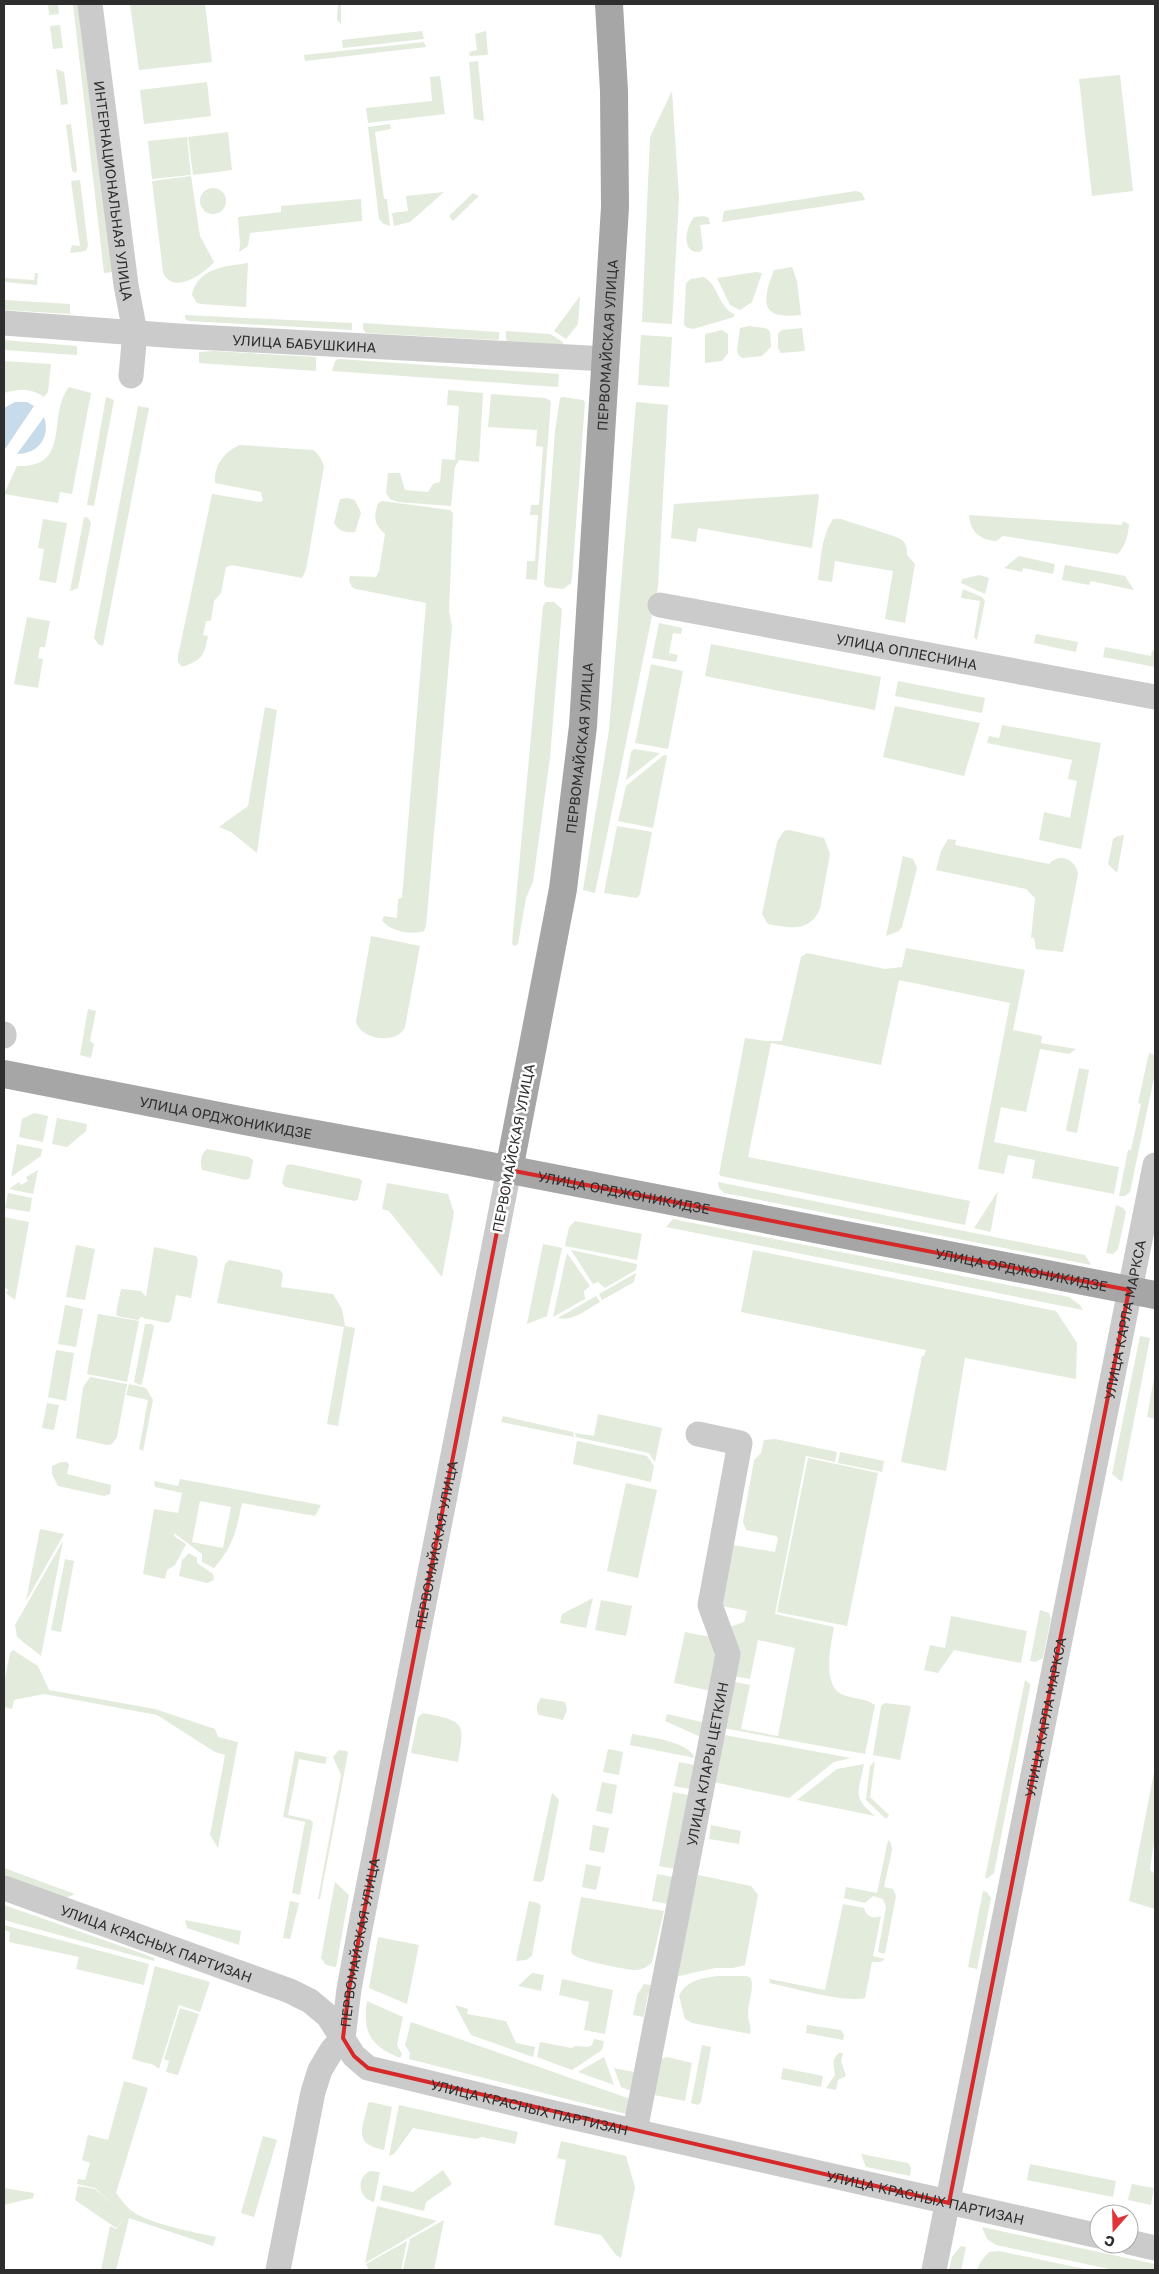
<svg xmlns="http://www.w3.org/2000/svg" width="1159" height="2274" font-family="'Golos Text',sans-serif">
<rect width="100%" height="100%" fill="#fff"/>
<g fill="#e3ebdc" fill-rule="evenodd">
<path d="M48 4H58L59 14 49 15Z"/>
<path d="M73 4H80L112 272 104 273Z"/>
<path d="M130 4H205L212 62 139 70Z"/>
<path d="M338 4H341V25L337 19Z"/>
<path d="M60 25 63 48 53 49 50 26Z"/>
<path d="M422 31 424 39 343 48 342 40Z"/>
<path d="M486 31 488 55 470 56 469 52 477 50 475 34Z"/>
<path d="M424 42 426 47 305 61 304 55Z"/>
<path d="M478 61 484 121 474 119 469 62Z"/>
<path d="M56 69 64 72 68 104 61 105Z"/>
<path d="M1120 75 1133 191 1092 196 1079 79Z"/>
<path d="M440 76 445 114 368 123 366 108 432 101 430 77Z"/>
<path d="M207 82 211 116 144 124 140 90Z"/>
<path d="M672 91 679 198 672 324 642 322 650 137Z"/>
<path d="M71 124 77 169 76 173 72 171 66 125Z"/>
<path d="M390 124 391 129 375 132 384 199H387L390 226 384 224 379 219 368 127Z"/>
<path d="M228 132 232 170 193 175 188 137Z"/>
<path d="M187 137 191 175 152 179 148 141Z"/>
<path d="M191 176 200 236 214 262C204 274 172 296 163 272L152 181Z"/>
<path d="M80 180 88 246 86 251 70 253 72 245 80 246 71 181Z"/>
<circle cx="213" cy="201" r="13"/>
<path d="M856 191 862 193 865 200 722 222 724 211Z"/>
<path d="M444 192 410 222 394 226 392 213 408 211 406 196Z"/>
<path d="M473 193 479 196 453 221 449 216Z"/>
<path d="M361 199 362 221 250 233 248 246 239 252 240 246 238 217 281 212V206Z"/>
<path d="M704 216 709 218 710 224 700 225 703 248 700 252C680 253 686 227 694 217Z"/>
<path d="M248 263 246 307 201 304 197 303 192 295C197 268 226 266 248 263Z"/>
<path d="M792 267 797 281 801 315C759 320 762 301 774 270Z"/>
<path d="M756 272 762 273 752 302 740 310 730 305 717 278Z"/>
<path d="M35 273H38L37 285 4 282V278L34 280Z"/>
<path d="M703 277C718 283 718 307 734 314V317L693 329 686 327 684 324 686 283 691 279Z"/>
<path d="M580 296 578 324 566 339 554 331Z"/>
<path d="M4 300 70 304V314L4 310Z"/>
<path d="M185 315 352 323V330L189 321 185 319Z"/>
<path d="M363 323 499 332V339L497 340 366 333 363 329Z"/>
<path d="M749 326 765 328 770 331 771 347 762 356 743 358 739 356 737 350 740 328Z"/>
<path d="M802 328 805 351 781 353 778 348V333L782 330Z"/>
<path d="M722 330 728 334V353L722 361 705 363V334Z"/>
<path d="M506 331 550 334 563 342V345L510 342 506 340Z"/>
<path d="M641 335 672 337 669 387 638 385Z"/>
<path d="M4 340 77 346V355L4 350Z"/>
<path d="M213 351 316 357V371L199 363V352Z"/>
<path d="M339 359 559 374 558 387 332 371 335 361Z"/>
<path d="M4 361 51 364 48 392 44 397C31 388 19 388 4 393Z"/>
<path d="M69 387 91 393 72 494 60 492 58 503 4 494 17 466C73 468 46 416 69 387Z"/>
<path d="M448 390 483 393 479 462 459 460 455 467 451 506 398 502 390 499 386 493 388 473H400L405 490 428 492 433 484 440 482 442 459 455 460 459 406 447 405Z"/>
<path d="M491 394 545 398 551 401 537 580 526 579 527 561H535L538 515H530L531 505H539L543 447 536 446 537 430 488 427Z"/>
<path d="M106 397 114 400 94 506 87 505Z"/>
<path d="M562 397 583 400 585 402 572 578 571 583 563 589 546 587 544 584 555 431 560 398Z"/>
<path d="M636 402 668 405 658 587 595 893 583 890 609 730Z"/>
<path d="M138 406 149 408 103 646 98 644 94 638Z"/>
<path d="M240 445 313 450C319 454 321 459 324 466L306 570 302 578 232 565 226 567 221 593 214 601 211 621H206L203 635 208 636C204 656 202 660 182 667L178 662V656L212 494 260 502 263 500 261 492 215 483C214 465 224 452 240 445Z"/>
<path d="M818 494 819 496 812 548 698 528 696 542 671 538 674 504Z"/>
<path d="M347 498 355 500 361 513 355 532C345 533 340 532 334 523L340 499Z"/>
<path d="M382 501 450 510 453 513 449 611 452 626 426 926 424 931C412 935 390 932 382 920L384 916 397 918 398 899 402 898 426 603 356 589 352 587 349 580 350 576 376 577 379 571 385 534C373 523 374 517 378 503Z"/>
<path d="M969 515 1122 525 1123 521 1129 524C1128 535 1126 545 1118 554L1003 536 996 541C980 540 970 531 969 515Z"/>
<path d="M84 517 88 518 91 523 78 588 70 591Z"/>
<path d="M43 519 67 523 56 583 39 580 44 549 38 548Z"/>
<path d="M833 519H841C851 523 898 536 902 540 907 545 907 549 907 555L915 564 905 623 885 619 893 571 835 561 832 582 818 580C821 559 821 537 833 519Z"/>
<path d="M1019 556 1055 564 1053 574 1023 568 1022 572 1004 568Z"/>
<path d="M1065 565 1125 576 1134 590 1091 581 1089 585 1062 580Z"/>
<path d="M979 575 989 578 985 594 961 583 962 579Z"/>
<path d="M963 589 982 597 985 601 977 640 974 637 980 601 961 598Z"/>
<path d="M546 602H554L562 609 550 758 533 882 526 898 518 944 514 946 512 943 543 606Z"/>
<path d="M27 617 50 621 45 647H40L38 658 43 659 38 688 14 684Z"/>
<path d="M659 623 682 628 681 634 673 633 669 653 678 655 676 662 652 658Z"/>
<path d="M1036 634 1078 642 1076 652 1034 643Z"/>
<path d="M711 644 881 677 875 710 705 676Z"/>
<path d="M1105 647 1151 656 1152 650 1155 651V667L1103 657Z"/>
<path d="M651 664 683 671 668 749 635 743Z"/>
<path d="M898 681 985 698 982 713 895 696Z"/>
<path d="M895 706 980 723 964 776 883 757Z"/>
<path d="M265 707 277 710 257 853 231 832 219 827 248 806Z"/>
<path d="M1002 725 1101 743 1081 849 1039 840 1044 812 1070 818 1077 781 1068 779 1072 760 987 743 989 736 999 738Z"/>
<path d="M634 749 660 753 626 780 631 752Z"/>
<path d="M664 755 667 756 653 828 618 821 626 786Z"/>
<path d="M617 826 652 832 640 894 637 898 604 893Z"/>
<path d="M789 830 824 838 830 854 820 909C809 933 790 928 768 924L762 914 777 842 784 831Z"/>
<path d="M1124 835 1117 873 1108 864 1113 839 1118 836Z"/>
<path d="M948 839 956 840 955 845 1049 864C1059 852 1076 859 1078 874L1063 952 1036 949 1034 938H1031L1035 898 1026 889 936 870 941 851Z"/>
<path d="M903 856 913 859 917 868 902 927 899 931 886 936Z"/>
<path d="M371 936 420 946 405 1027C397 1045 361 1040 356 1022Z"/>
<path d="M906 948 1025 970 1013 1030 1042 1036 1041 1043 1076 1049 1069 1054 1040 1049 1026 1112 1001 1107 994 1142 1119 1167 1114 1194 1032 1178 1035 1160 1008 1155 1004 1174 978 1169 1010 1003 899 980 881 1065 771 1043 748 1157 970 1201 965 1225 721 1176 719 1174 745 1038 765 1041H782L801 957 807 953 885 969 902 967Z"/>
<path d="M88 1009 96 1011 90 1041 94 1044 91 1058 80 1055Z"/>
<path d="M1149 1053 1155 1055V1073L1130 1192 1125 1196H1119L1128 1150H1131L1141 1104 1138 1103Z"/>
<path d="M1079 1068 1089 1070 1077 1133 1067 1131 1066 1129Z"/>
<path d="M34 1113 48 1116 43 1142 19 1137 22 1119Z"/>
<path d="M57 1118 87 1124 86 1131 67 1147 52 1144Z"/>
<path d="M17 1144 42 1149 41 1156 11 1177Z"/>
<path d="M207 1149 249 1157 253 1160 250 1178 246 1180 202 1170C200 1163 200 1154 207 1149Z"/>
<path d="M290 1164 360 1179 362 1181 358 1199 355 1201 285 1187 282 1183 286 1166Z"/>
<path d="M38 1170 33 1194 9 1189 19 1182 21 1185 28 1181 26 1177Z"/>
<path d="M718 1182 1085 1255 1091 1265 724 1193 719 1188Z"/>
<path d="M387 1183 448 1194 454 1213 442 1277 389 1211 382 1209Z"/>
<path d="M998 1191 991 1230 990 1232 974 1228Z"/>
<path d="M8 1193 32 1198 30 1212 5 1208Z"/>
<path d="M1116 1205 1123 1208 1126 1212 1118 1249 1113 1254 1106 1253Z"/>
<path d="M4 1217 29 1222 15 1300 6 1293 8 1290 4 1286Z"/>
<path d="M673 1219 1069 1297 1080 1305 1083 1310 666 1227Z"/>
<path d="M575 1221 642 1234 637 1260 565 1246 569 1227Z"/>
<path d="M543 1244 562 1248 547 1316 527 1324Z"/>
<path d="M76 1245 95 1249 85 1300 66 1297Z"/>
<path d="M154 1247 196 1256 198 1260 191 1298 176 1295 171 1320 168 1323 143 1318 142 1316 138 1320 117 1316 116 1313 121 1289 141 1291 146 1297Z"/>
<path d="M571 1250 637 1264 636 1270 605 1288 598 1282 593 1284Z"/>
<path d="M753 1250 1056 1311 1077 1343 1076 1379 965 1358 946 1471 901 1462 922 1356H924L926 1350 741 1312Z"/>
<path d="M567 1253 590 1286 584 1291 585 1299 553 1317Z"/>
<path d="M229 1260 280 1270 283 1274 281 1287 333 1294 342 1309 345 1326 355 1328 338 1426 327 1424 344 1327 217 1303 225 1264Z"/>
<path d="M636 1273 634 1282 602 1300 599 1294Z"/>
<path d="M596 1296 600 1302C587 1309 573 1322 558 1318Z"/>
<path d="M65 1305 83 1309 76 1347 58 1344Z"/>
<path d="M98 1314 139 1321 127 1382 87 1374Z"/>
<path d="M145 1324H152L154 1327 142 1384 140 1385 134 1382Z"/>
<path d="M1140 1336 1150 1338 1122 1482 1112 1474Z"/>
<path d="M56 1350 74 1353 66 1401 48 1397Z"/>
<path d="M1155 1372V1419L1147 1417Z"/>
<path d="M90 1377 127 1384 117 1437 112 1444 107 1445 76 1438 83 1388Z"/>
<path d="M129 1384 146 1388 153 1400 143 1451 139 1449 148 1400 126 1395Z"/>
<path d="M47 1403 59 1405 54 1430 42 1428Z"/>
<path d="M598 1414 662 1428 655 1462 649 1453 576 1437 575 1433 594 1436Z"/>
<path d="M503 1416 573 1432 574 1437 501 1422Z"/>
<path d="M775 1439 837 1452 835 1462 806 1456 775 1614 834 1627C831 1644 822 1684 841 1694 851 1699 866 1698 875 1705L865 1754 717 1727 726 1680 750 1685 741 1729 778 1736 795 1648 758 1640 750 1679 728 1675 730 1627 744 1622 747 1611 718 1605 733 1545 775 1552 778 1538 776 1536 746 1530 743 1522 754 1460 761 1453 764 1440Z"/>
<path d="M577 1441 647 1456 654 1466 651 1482 573 1464Z"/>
<path d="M840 1452 884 1461 882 1472 838 1463Z"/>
<path d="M808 1458 878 1473 847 1626 777 1612Z"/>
<path d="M61 1462H67L69 1465 67 1474 111 1485 110 1494 104 1496 58 1486 52 1474V1466Z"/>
<path d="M180 1479 321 1505 315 1516 242 1503C236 1531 234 1545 214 1568L202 1562V1554L174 1533V1536L186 1544 175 1565 167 1570 165 1579 143 1574 154 1509 178 1513 182 1493 155 1487 154 1481 178 1486ZM200 1501 231 1507 223 1548 192 1542Z"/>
<path d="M626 1483 657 1490 638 1578 607 1571Z"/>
<path d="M40 1529 64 1534 26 1601Z"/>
<path d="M63 1541 41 1656 17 1637 15 1625Z"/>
<path d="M189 1553 197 1558V1563L213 1574 214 1580 207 1583 179 1576 182 1560Z"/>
<path d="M65 1559 74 1561 61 1632 51 1630Z"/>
<path d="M593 1598 586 1628 560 1623 562 1614Z"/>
<path d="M601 1600 632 1606 626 1636 595 1630Z"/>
<path d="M1040 1610 1049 1613 1051 1618 1043 1658 1035 1662 1030 1661Z"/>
<path d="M951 1616 1027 1631 1021 1663 954 1650 938 1673 924 1670 930 1645 945 1648Z"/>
<path d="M685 1632 711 1637 719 1654 711 1691 674 1683Z"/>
<path d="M13 1650 38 1666 49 1690 155 1709 215 1729 218 1737 238 1742 218 1848 210 1835 225 1755 215 1752 157 1715 44 1694 14 1700 12 1709 4 1707V1683L10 1653Z"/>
<path d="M1025 1680 1030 1684V1687L994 1873 988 1878H985Z"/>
<path d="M541 1698 565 1702 567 1710 563 1720 539 1715C535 1709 537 1703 541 1698Z"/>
<path d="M885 1703 911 1706 900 1760 873 1755 881 1706Z"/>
<path d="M423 1713C463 1721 466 1721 458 1762L411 1753 418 1717Z"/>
<path d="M667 1714 706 1723 703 1738 665 1721Z"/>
<path d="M632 1734C648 1737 688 1741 695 1758L630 1745Z"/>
<path d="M719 1734 851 1758 834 1762 789 1798 709 1781Z"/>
<path d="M608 1749 623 1752 619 1775 603 1772Z"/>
<path d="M339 1750 347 1751 348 1753 320 1899H318L341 1775 333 1757Z"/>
<path d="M295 1751 327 1757 325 1764 299 1759 288 1815 311 1820 313 1823 300 1895 292 1893 305 1822 283 1817Z"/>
<path d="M875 1761 870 1797 889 1815 886 1819 866 1800 870 1766Z"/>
<path d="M679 1762 694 1765 690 1789 674 1786Z"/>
<path d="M864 1764C859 1791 851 1797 875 1816L797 1800 837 1769Z"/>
<path d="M1155 1767V1835L1150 1870 1155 1874V1909L1129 1901Z"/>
<path d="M602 1782 617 1785 612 1814 596 1811Z"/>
<path d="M673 1792 688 1795 674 1869 659 1866Z"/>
<path d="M552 1793 559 1800 544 1879 541 1882 533 1881Z"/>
<path d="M593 1825 609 1828 604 1853 589 1850Z"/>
<path d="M711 1825 741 1831 739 1844 709 1839Z"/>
<path d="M888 1840 891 1843 892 1850 884 1887 893 1889 896 1896 885 1954 878 1952 886 1907 883 1899 873 1896 865 1903 844 1898 846 1887 877 1893Z"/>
<path d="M586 1864 601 1867 596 1890 582 1887Z"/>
<path d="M4 1868 75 1894 66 1898 4 1876Z"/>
<path d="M657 1874 673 1877 668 1904 652 1901Z"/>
<path d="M698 1875 751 1886 758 1895 745 1965 733 1968H715L679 1976 674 1973Z"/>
<path d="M335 1882 349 1895 336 1967 326 1965 321 1958Z"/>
<path d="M983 1891 987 1892 991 1898 977 1969 968 1967Z"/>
<path d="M581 1897 664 1911 652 1962C648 1967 642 1970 634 1970 623 1969 580 1961 572 1954L571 1950Z"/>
<path d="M290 1901 299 1903 290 1939 283 1938Z"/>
<path d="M529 1901 538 1903 541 1906 532 1956 526 1960 516 1961Z"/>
<path d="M843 1904 864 1908C866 1917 874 1919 881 1916L873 1956 885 1959 880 1962H872L865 1998C845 2003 792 1988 770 1983L769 1979 825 1990Z"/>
<path d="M4 1905 138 1952 154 1958V1961L4 1920Z"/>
<path d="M185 1920 241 1931 239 1945 187 1928Z"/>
<path d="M4 1925 149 1964 144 1985 76 1969 79 1957 9 1942 10 1932 4 1930Z"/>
<path d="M378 1937 419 1945 407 2004 369 1988Z"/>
<path d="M155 1966 210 1982 200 2012 179 2005 159 2069 154 2065 132 2059Z"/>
<path d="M532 1973 544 1975 541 1991 518 1986Z"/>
<path d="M718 1976H747L751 1978C754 1991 748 2002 748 2014 748 2022 752 2027 750 2034L692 2023 685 2019 679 1996C686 1980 703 1978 718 1976Z"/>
<path d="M562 1979 613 1990 605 2034 584 2030 589 2002 559 1995Z"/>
<path d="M644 1984 657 1986 658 1995 648 1994 644 2016 649 2018 636 2093 621 2087 614 2068 634 2072 644 2017 633 2015 637 1995Z"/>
<path d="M367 2001 403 2017 397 2045 402 2054 400 2058C371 2046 362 2033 367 2001Z"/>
<path d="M455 2005 468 2009 467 2014 506 2021 516 2043 535 2047 533 2057 471 2035Z"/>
<path d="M180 2008 199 2014 178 2075 166 2072 169 2061 164 2059Z"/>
<path d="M411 2022 633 2100 630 2115 409 2059 410 2053 405 2045Z"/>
<path d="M807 2025 841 2030 844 2035 843 2040 806 2033Z"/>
<path d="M594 2039 604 2041 602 2050 572 2070 537 2057 540 2042 572 2048 575 2046 588 2047 592 2045Z"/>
<path d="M702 2045 711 2047 701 2102 698 2105 691 2103Z"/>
<path d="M839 2053H843L841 2061 846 2076 838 2080 836 2090 826 2088 835 2075C834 2066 831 2059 839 2053Z"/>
<path d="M604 2057 614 2085 578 2072Z"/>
<path d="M667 2057 692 2063 685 2101 654 2095 661 2059Z"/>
<path d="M783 2068 823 2076 821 2087 781 2079Z"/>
<path d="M124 2081 148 2088 116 2193C121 2199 126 2207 132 2211 149 2224 194 2232 216 2237L213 2246 129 2218 116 2270H101L110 2226 116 2229 126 2217 116 2228 75 2200 78 2186 95 2189 116 2207 95 2188 77 2184 78 2179 85 2180 90 2163 82 2160 88 2135 108 2140Z"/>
<path d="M371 2102 392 2107 384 2150C352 2144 363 2128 368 2103Z"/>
<path d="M399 2105 518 2132 515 2144 482 2137 476 2139 413 2128 394 2154 389 2156Z"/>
<path d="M263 2136 277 2140 254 2217 241 2213Z"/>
<path d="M561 2141 626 2156 635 2187 621 2258 616 2255 601 2235 554 2225 566 2160 557 2158Z"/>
<path d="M861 2154 908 2163 911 2168 910 2176 866 2167Z"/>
<path d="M1030 2164 1116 2181 1113 2197 1027 2180Z"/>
<path d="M443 2170 452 2184 426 2202 424 2211 380 2200 383 2185 413 2192Z"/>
<path d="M370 2171 380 2172 374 2202C359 2199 355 2178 370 2171Z"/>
<path d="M1132 2184 1154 2188 1151 2205 1128 2200Z"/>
<path d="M4 2188 34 2193 33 2198 4 2205Z"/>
<path d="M377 2206 437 2221 365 2263Z"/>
<path d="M444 2220 434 2270H403L410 2239Z"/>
<path d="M982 2227 1155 2264V2270H1114L996 2245 987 2239Z"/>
<path d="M407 2241 401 2270H369L366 2264Z"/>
<path d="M961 2246 966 2247 961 2270H949L952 2257Z"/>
<path d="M999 2251 1090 2270H977L981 2261 989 2252Z"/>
</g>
<g fill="#c8dbea">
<path d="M15 402H27L34 406 5 449 4 408Z"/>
<path d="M44 417C51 437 38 454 17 454Z"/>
</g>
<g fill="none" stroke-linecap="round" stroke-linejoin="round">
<g stroke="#cbcbcb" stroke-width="25">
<path id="s1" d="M90 4 126 285 135 332 131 376"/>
<path id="s2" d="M4 323 178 336 607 359"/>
<path id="s3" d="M660 605 1155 697"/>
<path d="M4 1036V1034"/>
<path id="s4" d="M4 1888 290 1991 310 2001 328 2016 354 2056 368 2068 558 2114 1099 2236"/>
<path id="s5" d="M635 2131 728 1654 710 1605 740 1443 698 1434"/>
<path d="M1129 2242 1155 2248"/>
<path id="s6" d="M278 2270 313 2092 320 2070 332 2050 343 2038 349 1989 360 1929 509 1170"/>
<path id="s7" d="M934 2270 1155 1165"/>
</g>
<g stroke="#a6a6a6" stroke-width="28">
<path id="s8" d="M4 1074 250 1122 470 1162 1155 1295"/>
<path id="s9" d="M509 1170 563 889 583 726 615 207 614 91 609 4"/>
</g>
</g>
<path fill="none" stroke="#d62828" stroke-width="4" stroke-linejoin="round" d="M509 1170 1129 1290 949 2203 368 2068 354 2056 343 2038 349 1989Z"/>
<g text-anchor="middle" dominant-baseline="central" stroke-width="5" stroke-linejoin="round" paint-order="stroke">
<g font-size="14" fill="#2e2e2e" stroke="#fff">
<text stroke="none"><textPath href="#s1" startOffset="188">ИНТЕРНАЦИОНАЛЬНАЯ УЛИЦА</textPath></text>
<text stroke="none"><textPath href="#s2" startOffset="301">УЛИЦА БАБУШКИНА</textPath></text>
<text stroke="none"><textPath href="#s9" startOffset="832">ПЕРВОМАЙСКАЯ УЛИЦА</textPath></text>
<text stroke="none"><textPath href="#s3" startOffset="251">УЛИЦА ОПЛЕСНИНА</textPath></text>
<text stroke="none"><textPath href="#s9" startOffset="428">ПЕРВОМАЙСКАЯ УЛИЦА</textPath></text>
<text stroke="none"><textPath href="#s8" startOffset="226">УЛИЦА ОРДЖОНИКИДЗЕ</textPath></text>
<text transform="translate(513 1148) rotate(-79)">ПЕРВОМАЙСКАЯ УЛИЦА</text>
<text stroke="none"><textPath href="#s8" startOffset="631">УЛИЦА ОРДЖОНИКИДЗЕ</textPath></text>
<text stroke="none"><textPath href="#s8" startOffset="1036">УЛИЦА ОРДЖОНИКИДЗЕ</textPath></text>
<text stroke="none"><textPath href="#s7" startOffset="969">УЛИЦА КАРЛА МАРКСА</textPath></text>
<text stroke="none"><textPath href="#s6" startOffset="746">ПЕРВОМАЙСКАЯ УЛИЦА</textPath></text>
<text stroke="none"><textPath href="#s7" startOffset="564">УЛИЦА КАРЛА МАРКСА</textPath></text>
<text stroke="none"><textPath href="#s5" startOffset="374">УЛИЦА КЛАРЫ ЦЕТКИН</textPath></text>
<text stroke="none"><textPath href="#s4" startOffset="162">УЛИЦА КРАСНЫХ ПАРТИЗАН</textPath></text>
<text stroke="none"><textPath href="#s6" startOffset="341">ПЕРВОМАЙСКАЯ УЛИЦА</textPath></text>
<text stroke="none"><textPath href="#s4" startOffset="582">УЛИЦА КРАСНЫХ ПАРТИЗАН</textPath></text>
<text stroke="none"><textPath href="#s4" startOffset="988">УЛИЦА КРАСНЫХ ПАРТИЗАН</textPath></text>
</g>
</g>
<rect width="1159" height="2274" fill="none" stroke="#2e2e2e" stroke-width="10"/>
<g transform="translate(1114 2229) rotate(200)"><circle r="24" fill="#ffffff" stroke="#ababab"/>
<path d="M0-4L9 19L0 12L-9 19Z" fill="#df3539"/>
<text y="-8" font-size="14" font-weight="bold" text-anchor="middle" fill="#2e2e2e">С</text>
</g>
</svg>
